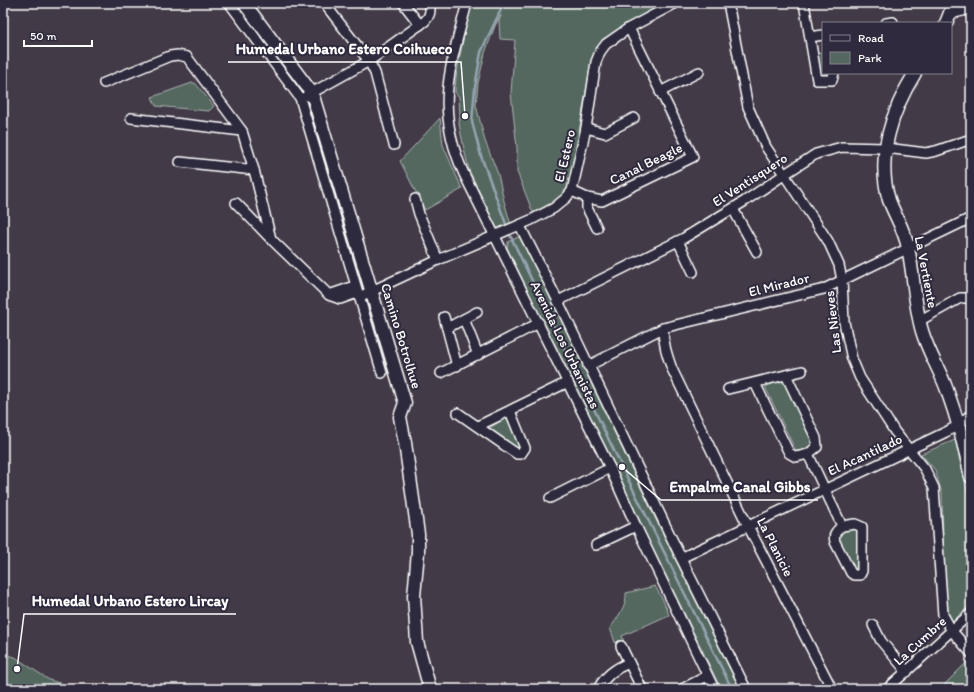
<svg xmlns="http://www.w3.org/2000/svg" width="974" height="692" font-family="Itim,sans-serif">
<rect width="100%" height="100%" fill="#433a47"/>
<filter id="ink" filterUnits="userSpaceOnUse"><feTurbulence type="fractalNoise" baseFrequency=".025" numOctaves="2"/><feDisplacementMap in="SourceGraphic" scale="8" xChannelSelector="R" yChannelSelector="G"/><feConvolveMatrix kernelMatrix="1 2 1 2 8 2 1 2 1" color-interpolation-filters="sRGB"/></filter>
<g filter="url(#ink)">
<g fill="#546861" stroke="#aab4b0">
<path d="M470 3H508V4L509 3H561L585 7H635L644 3H665L666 4 603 39 597 48 591 61 582 115 568 189 559 199 533 213 517 172V148L511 93 515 40 500 39 499 21 501 15 495 26 485 53 478 83 476 105 485 141 498 174 504 201 511 225 502 232 496 227 469 170 464 149 459 124 460 115 459 97 455 92 456 77Z"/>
<path d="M823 52V73H830L829 76H821L818 73 817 53Z"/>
<path d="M192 83H195L214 106 209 111 156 106 152 97Z"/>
<path d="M440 118 443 145 462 189 425 210 400 161Z"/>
<path d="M518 237 523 240 667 543 740 689H721L507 248 508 242Z"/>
<path d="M783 379 812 439 810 448 800 452 795 449 765 387Z"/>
<path d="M506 418 509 421 522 452 489 432 491 427Z"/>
<path d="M955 440 971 507V604L952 622 947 611 944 588 942 493 935 470 921 454Z"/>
<path d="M853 528 859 531 858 569 855 570 853 569 838 540 840 533Z"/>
<path d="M655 586 663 600 669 615 622 636 625 645 617 648 610 628C617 619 627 605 626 593Z"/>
<path d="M3 654 15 657 49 680 70 686H92L98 689H3Z"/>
<path d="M968 661 971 664V689H940Z"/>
</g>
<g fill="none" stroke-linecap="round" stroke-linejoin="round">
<path stroke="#96a4b0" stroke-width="2.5" d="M504 3 481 52 475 87 472 122 481 156 510 235 622 467 732 689"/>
<g stroke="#fff" stroke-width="12">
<g id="minor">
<path d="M324 3 369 61 375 73 394 145"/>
<path d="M403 3 420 25"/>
<path d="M467 3C450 68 434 108 464 174L610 468 636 526 714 689"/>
<path d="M728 3 748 107 766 147 828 241 839 265 842 280 844 322 852 359 860 378 895 432 925 469 934 488 943 615 952 631 971 653"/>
<path d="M804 3 817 80H832L834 73"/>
<path d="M230 4 300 98 382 373"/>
<path d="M950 14 971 9"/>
<path d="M886 23 893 22"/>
<path d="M810 37 823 35"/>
<path d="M104 83 170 56 178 55 187 57 242 131 254 170 271 239"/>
<path d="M660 92 699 72"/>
<path d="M306 96 369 61 425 21C431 15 430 11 430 3"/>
<path d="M131 118 242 131"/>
<path d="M586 128 605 133 634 118"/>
<path d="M180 162 254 170"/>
<path d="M572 191 587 198 602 201 693 157 629 28"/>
<path d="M587 198V208L597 228"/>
<path d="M415 199 419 214 438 260"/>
<path d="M236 203 271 239 329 295 340 299 357 293"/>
<path d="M733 209 757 252"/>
<path d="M520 226 558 301 681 558 746 689"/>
<path d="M678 241 693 272"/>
<path d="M329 295 355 286"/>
<path d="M359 297 438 260 531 220 554 208 566 198 572 191 586 128 596 62 600 52 606 44 629 28 676 3"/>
<path d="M558 301 684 238 745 201 785 174 816 154 842 147 886 148 926 153 936 151 971 139"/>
<path d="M444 317 457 366"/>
<path d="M464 319 477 312"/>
<path d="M919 321 960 298H968L971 299"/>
<path d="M447 328 464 319 478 355"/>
<path d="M663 328C663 343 667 355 672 369L748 526 832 689"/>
<path d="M588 366 663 328 824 289 971 218"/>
<path d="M441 373 539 323"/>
<path d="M755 383 789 453 796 457 808 454 817 447 816 438 786 375"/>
<path d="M728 389 802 371"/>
<path d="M458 413 517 454H521L525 448 510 411"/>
<path d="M478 426 568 382"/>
<path d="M808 454 842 526C836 531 833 534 835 542L851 573 854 575H860L862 571V527L855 524 842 526"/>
<path d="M550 498 610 468"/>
<path d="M596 545 636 526"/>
<path d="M681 558 948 431 959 425 971 414"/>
<path d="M873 625 881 641 907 672"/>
<path d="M621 646 642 689"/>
<path d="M598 689C605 676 615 668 629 663"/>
<path d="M682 689 707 676"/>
<path d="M887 689 971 613"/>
</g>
</g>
<g stroke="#fff" stroke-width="15">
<g id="tertiary">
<path d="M244 3 312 93 405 403 400 417 405 443 418 534V552L414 596 417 642 430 689"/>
<path d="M946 23 954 3"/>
<path d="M915 73C892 110 876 157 889 200 895 216 905 231 908 248 914 275 914 304 922 331 928 352 940 370 947 390 957 418 965 447 971 477"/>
</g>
</g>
<use href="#minor" stroke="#2f2a3d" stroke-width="9"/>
<use href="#tertiary" stroke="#2f2a3d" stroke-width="12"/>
</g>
</g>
<g text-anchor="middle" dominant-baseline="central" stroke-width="4" stroke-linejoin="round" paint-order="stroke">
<g font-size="14" fill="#fff" stroke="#2f2a3d">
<text transform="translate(565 156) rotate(-77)">El Estero</text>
<text transform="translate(646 164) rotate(-26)">Canal Beagle</text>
<text transform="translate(750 180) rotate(-33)">El Ventisquero</text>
<text transform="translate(926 272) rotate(79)">La Vertiente</text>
<text transform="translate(779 285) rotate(-14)">El Mirador</text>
<text transform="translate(833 322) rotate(-97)">Las Nieves</text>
<text transform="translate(401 336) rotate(73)">Camino Botrolhue</text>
<text transform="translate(565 345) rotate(64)">Avenida Los Urbanistas</text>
<text transform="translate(865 455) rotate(-25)">El Acantilado</text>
<text transform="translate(775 547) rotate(63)">La Planicie</text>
<text transform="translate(920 641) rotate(-42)">La Cumbre</text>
</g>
</g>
<path fill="none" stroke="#fff" stroke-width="1.5" d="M465 116L461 62H228M622 467L661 500H818M17 669L24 614H236"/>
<g fill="#fff" stroke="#2f2a3d" stroke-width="1.5">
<circle cx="465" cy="116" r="4"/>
<circle cx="622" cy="467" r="4"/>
<circle cx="17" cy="669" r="4"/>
</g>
<g font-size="15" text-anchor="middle" font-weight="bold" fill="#fff" stroke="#2f2a3d" stroke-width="4" stroke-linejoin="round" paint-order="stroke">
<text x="344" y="54">Humedal Urbano Estero Coihueco</text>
<text x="740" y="492">Empalme Canal Gibbs</text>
<text x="130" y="606">Humedal Urbano Estero Lircay</text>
</g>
<rect width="974" height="692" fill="none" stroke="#2f2a3d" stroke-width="16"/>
<rect x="8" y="8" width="958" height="676" fill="none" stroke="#fff" stroke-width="1.5" filter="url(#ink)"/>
<rect x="822" y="22" width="130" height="52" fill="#2f2a3d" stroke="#827f8b"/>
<rect x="830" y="35" width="20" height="6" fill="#2f2a3d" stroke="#827f8b"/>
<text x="858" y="42" font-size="12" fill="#ffffff">Road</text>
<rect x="830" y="52" width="20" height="12" fill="#546861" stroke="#827f8b"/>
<text x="858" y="62" font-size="12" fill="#ffffff">Park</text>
<path d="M24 40v6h68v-6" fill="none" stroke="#ffffff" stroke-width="2"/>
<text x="30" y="40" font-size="12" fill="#ffffff" stroke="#2f2a3d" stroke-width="3" paint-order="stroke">50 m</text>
</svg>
